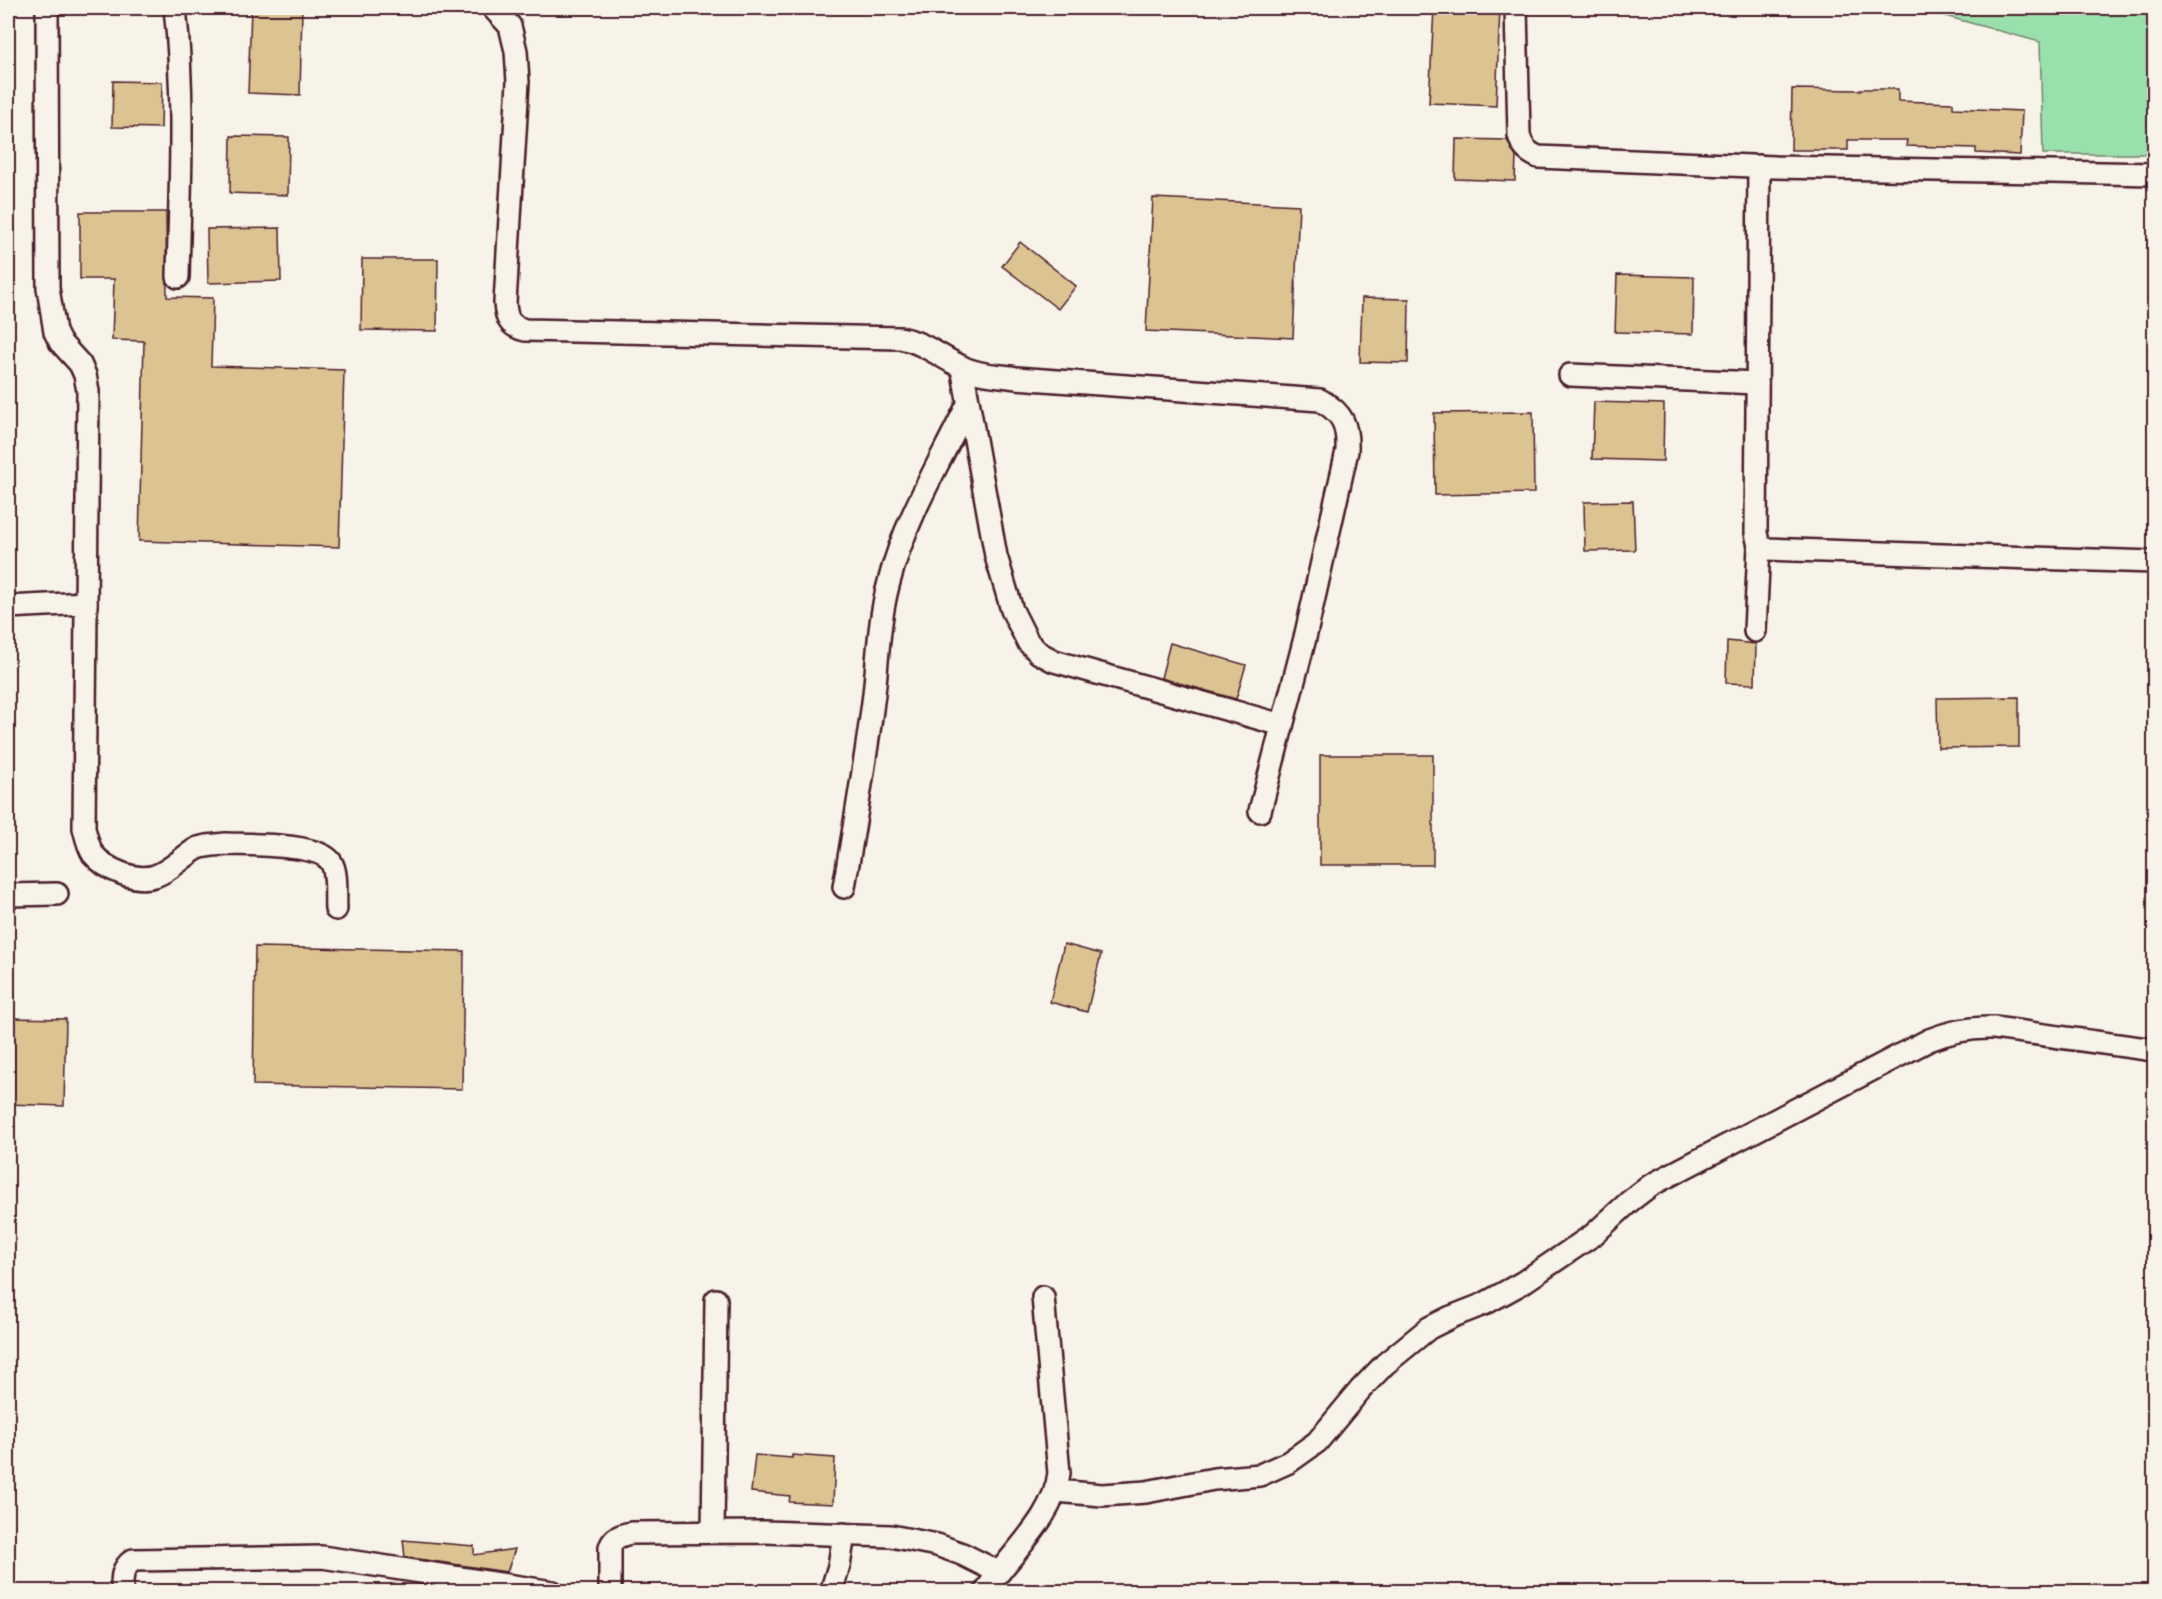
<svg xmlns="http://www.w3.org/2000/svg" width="2162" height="1599" font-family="'Gochi Hand',sans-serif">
<rect width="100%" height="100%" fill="#f7f3e8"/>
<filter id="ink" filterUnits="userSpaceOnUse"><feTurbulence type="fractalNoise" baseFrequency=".0167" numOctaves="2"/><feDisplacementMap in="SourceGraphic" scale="12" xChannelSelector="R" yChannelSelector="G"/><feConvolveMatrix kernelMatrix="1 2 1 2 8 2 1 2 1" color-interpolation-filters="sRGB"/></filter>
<g filter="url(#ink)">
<path fill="#9ae0ad" stroke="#72806c" stroke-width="1.5" d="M1916 8H2154V154H2043L2040 42Z"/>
<g fill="#dcc392" stroke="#4a1f2b" stroke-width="1.5">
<path d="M251 8H302L300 95 248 93Z"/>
<path d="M1434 8H1500L1496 106 1429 103Z"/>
<path d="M113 81 162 82 161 128 112 127Z"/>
<path d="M1792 89 1860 90V89H1898V101L1953 103V108L2022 111 2020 155 1976 153V148L1906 146 1907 140H1848V150H1791Z"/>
<path d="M231 136 289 137 288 195 230 193Z"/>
<path d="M1456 139 1507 140 1516 157 1515 181 1455 179Z"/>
<path d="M1153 198 1299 205 1293 338 1146 331Z"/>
<path d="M80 212H166L167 297 213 298 211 366 344 370 339 547 139 541 144 341 112 340 114 279H80Z"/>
<path d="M280 228 281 281 208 283 207 229Z"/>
<path d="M1020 242 1076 286 1058 309 1002 266Z"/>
<path d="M362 259H438L437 331 361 330Z"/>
<path d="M1617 275 1694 277 1693 334 1615 332Z"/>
<path d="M1362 298 1409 299 1408 363 1360 362Z"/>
<path d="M1594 402 1664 404 1663 461 1592 459Z"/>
<path d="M1533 412 1534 493 1435 495 1434 413Z"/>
<path d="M1633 501 1635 550 1585 551 1584 502Z"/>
<path d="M1727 641 1756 644 1755 684 1726 683Z"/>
<path d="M1170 643 1246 665 1236 699 1161 678Z"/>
<path d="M2019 697V747L1938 748 1937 698Z"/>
<rect x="1320" y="755" width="113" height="110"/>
<path d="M1064 944 1101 954 1087 1012 1050 1002Z"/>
<path d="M255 947 464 951 462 1089 253 1085Z"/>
<path d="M8 1018 66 1019 64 1106 8 1104Z"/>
<path d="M755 1455 792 1458V1455L835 1458 833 1504 789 1502 790 1496 751 1492Z"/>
<path d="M403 1540 474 1546V1555L515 1549 507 1572 405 1557Z"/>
</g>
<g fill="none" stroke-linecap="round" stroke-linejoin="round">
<g stroke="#4a1f2b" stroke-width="26">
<g id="minor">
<path d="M47 8 48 288 55 332 60 342 80 364 85 375 88 391 84 828C86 836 88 846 93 854 106 870 135 882 155 876 172 870 183 856 198 848 207 845 217 845 226 844 248 845 319 843 331 862 338 873 335 895 336 909"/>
<path d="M175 8C185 97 180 187 178 277"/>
<path d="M493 8 510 26 516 51 518 82 505 303C506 318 509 326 525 330L900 338C923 342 939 356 960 366 976 375 998 375 1016 378L1320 400C1343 413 1348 425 1347 451L1305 638 1260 811"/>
<path d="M1516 8 1519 135C1522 147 1527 152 1538 157L1775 167 2154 174"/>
<path d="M1759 166 1756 533 1759 546 1767 549 2154 562"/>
<path d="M962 367 996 556 1012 610 1028 642 1039 653 1054 661 1282 725"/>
<path d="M1570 375 1757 383"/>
<path d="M8 607 86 603"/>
<path d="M1755 631 1759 546"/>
<path d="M844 887C855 823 866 759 874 694 878 657 879 618 889 582 905 519 940 462 968 404"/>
<path d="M8 895 57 894"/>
<path d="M1056 1491 1102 1495 1146 1492 1214 1479 1260 1475 1289 1462 1317 1442 1361 1389 1385 1364 1429 1328 1451 1317 1484 1304 1522 1283 1593 1235 1630 1201 1651 1185 1929 1040C1951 1031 1970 1027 1994 1028L2154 1050"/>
<path d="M713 1532 716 1300"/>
<path d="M122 1592C122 1578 121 1569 133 1560L322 1557 553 1592"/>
<path d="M610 1592V1547C614 1537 621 1535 631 1533L764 1532 891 1536 937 1545 962 1554 998 1572"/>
<path d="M831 1592 839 1566 844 1534"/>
<path d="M985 1592C1009 1554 1054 1519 1059 1473L1043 1297"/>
</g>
</g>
<use href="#minor" stroke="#f7f3e8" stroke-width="21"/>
</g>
</g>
<rect width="2162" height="1599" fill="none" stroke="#f7f3e8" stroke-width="30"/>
<rect x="15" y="15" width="2132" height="1569" fill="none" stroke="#4a1f2b" stroke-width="2" filter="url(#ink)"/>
</svg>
